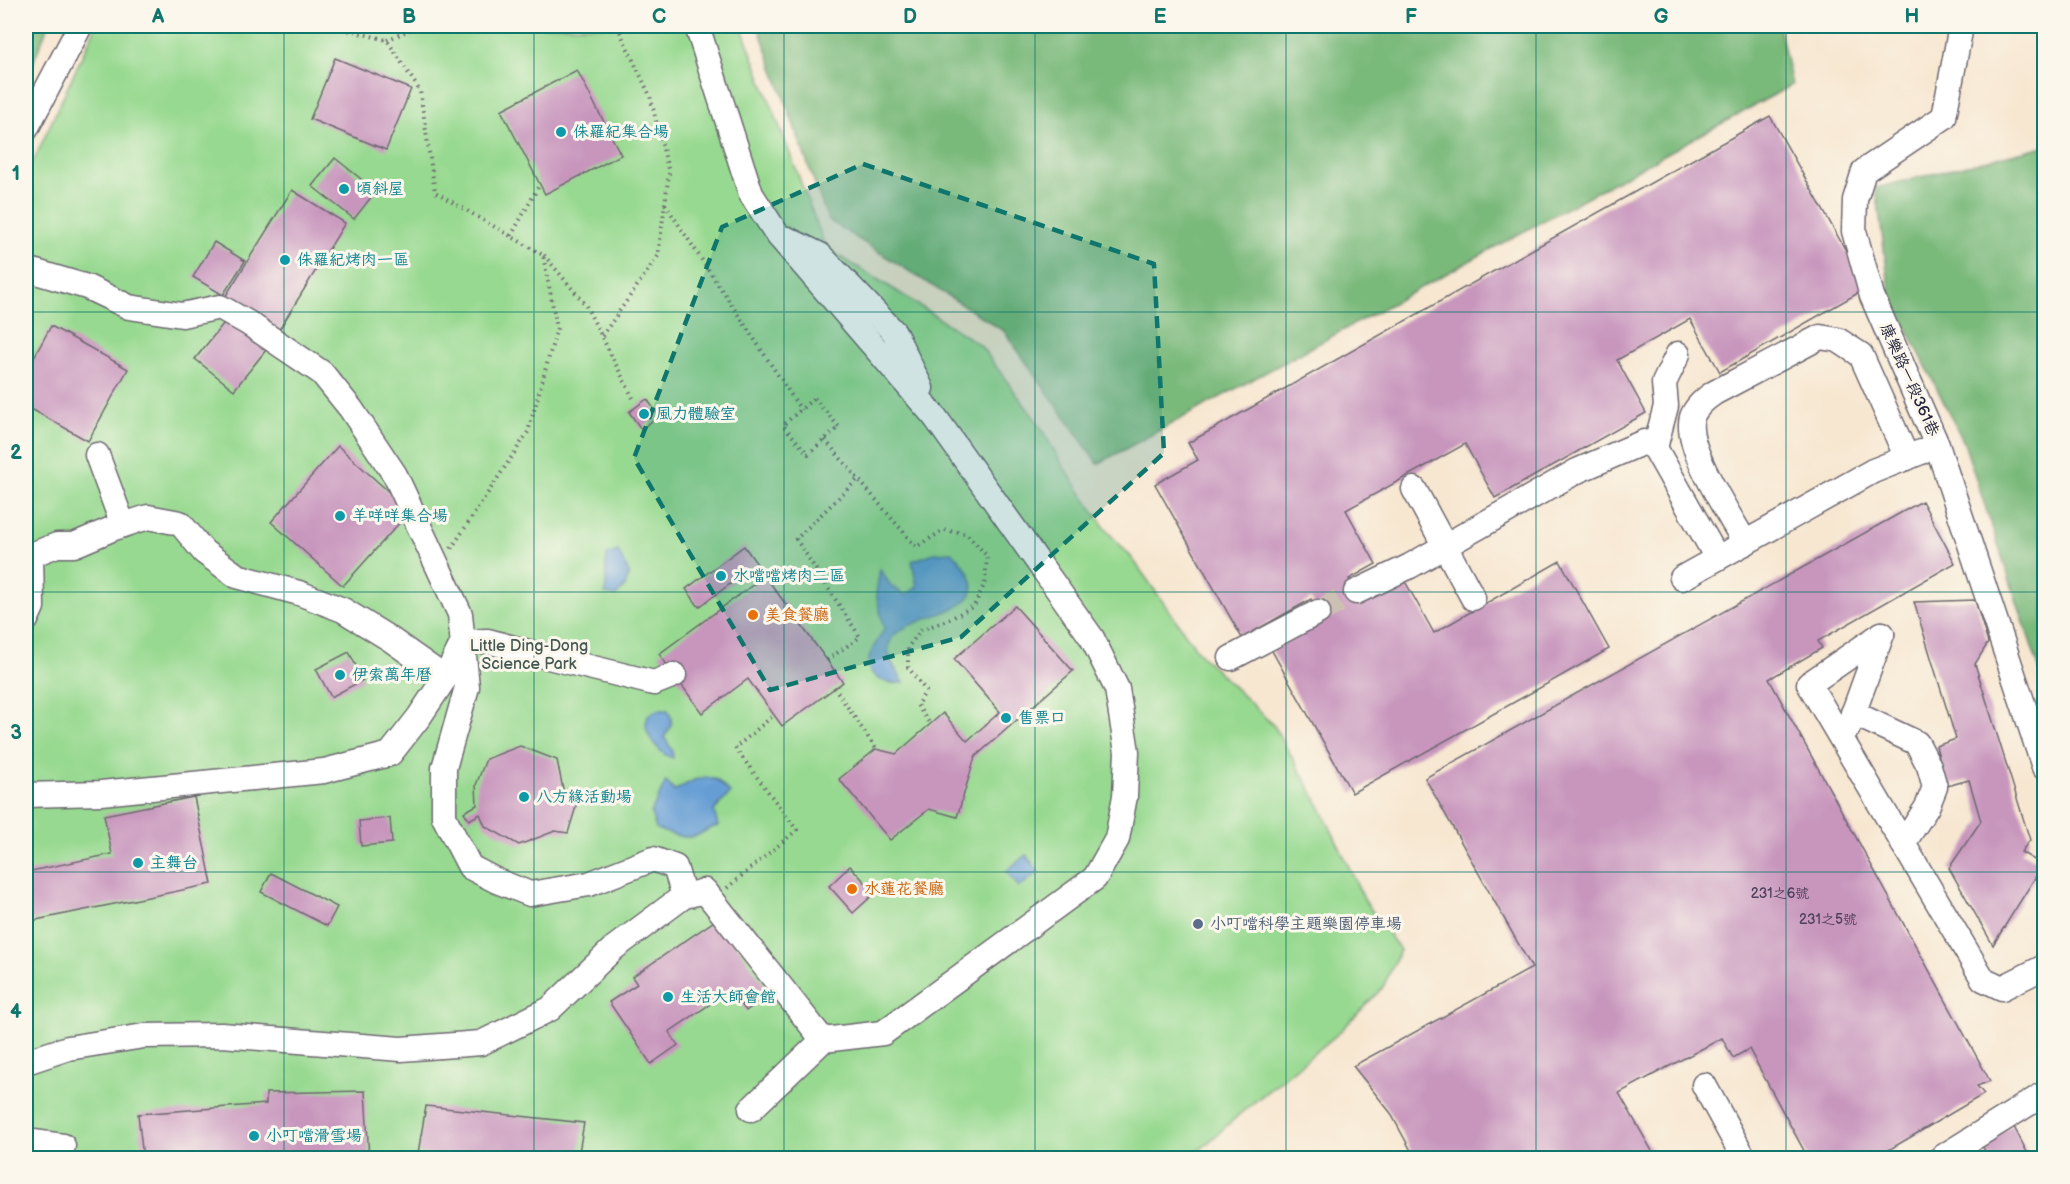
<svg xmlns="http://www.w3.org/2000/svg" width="2070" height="1184" font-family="'Balsamiq Sans','LXGW WenKai TC',sans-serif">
<rect width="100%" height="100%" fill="#fbf7ec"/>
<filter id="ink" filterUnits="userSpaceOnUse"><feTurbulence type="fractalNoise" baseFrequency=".0167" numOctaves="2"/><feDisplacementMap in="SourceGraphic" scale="12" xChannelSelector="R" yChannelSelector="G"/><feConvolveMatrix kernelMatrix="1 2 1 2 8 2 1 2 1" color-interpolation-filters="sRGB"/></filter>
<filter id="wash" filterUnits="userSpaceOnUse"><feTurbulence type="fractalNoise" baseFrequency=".008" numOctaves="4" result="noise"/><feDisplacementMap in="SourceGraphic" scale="24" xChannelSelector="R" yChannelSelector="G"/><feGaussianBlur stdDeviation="1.35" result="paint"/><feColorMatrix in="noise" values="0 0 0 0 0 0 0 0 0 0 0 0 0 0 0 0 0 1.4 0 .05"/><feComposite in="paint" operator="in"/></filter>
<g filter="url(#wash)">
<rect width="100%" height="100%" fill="#f7e7d1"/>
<path fill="#97d990" stroke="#5c7e66" stroke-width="1.5" d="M96 26H741L826 248 895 290 980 345 1038 423 1065 469 1107 531 1132 558 1199 653 1274 726 1320 806 1365 901 1400 950 1383 987 1339 1033 1242 1112 1191 1158H26V166L34 160Z"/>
<g fill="#79b97a" stroke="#4e6e5a" stroke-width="1.5">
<path d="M26 26H48L26 80Z"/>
<path d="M758 26H1779L1792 85 1098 464 1004 331 828 220Z"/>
<path d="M2044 146V683L1964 443 1890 294 1876 188Z"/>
</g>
<g fill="#669ed4" stroke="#446088" stroke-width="1.5">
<path d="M618 551 629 573 625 586 616 596 605 594C607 581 605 568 607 555Z"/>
<path d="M952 552C1021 620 897 608 889 645 886 659 898 672 904 683 887 685 862 677 870 655 873 646 880 637 884 629L876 593 880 569 891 586 905 595 917 587 912 561 934 553Z"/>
<path d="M657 710H668C674 722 672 727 664 737L672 750 673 758C662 756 646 737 646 725 646 721 648 718 648 715Z"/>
<path d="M706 777 717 780 730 793 714 811 718 826C710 828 707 830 700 834 687 841 669 834 656 829L651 813 666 781 674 791 694 780Z"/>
<path d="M1026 855 1039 872 1019 887 1006 871Z"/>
</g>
<g id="blocks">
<g fill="#c896bd">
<path d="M335 58 411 89 386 150 310 119Z"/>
<path d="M577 70 621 155 545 194 501 110Z"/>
<path d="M1770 116 1867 288 1720 372 1690 319 1617 360 1646 413 1495 498 1465 444 1346 510 1376 564 1349 579 1361 599 1402 576 1434 633 1560 561 1609 649 1352 793 1271 649 1323 620 1311 599 1242 638 1155 484 1198 460 1188 443Z"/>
<path d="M335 158 376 191 354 219 312 186Z"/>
<path d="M292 190 345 223 279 330 225 297Z"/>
<path d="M214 242 245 261 223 295 193 277Z"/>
<path d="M227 319 266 350 234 390 195 359Z"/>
<path d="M51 326 128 369 88 441 26 406V372Z"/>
<path d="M647 399 659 416 641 429 629 412Z"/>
<path d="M338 446 410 511 343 586 271 522Z"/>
<path d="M1922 501 1955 563 1818 641 1822 648 1769 679 1990 1081 1977 1086 1984 1094 1875 1158H1808L1749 1049 1733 1058 1722 1038 1619 1093 1656 1158H1415L1390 1112 1353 1066 1532 968 1425 778Z"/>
<path d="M744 546 757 564 699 607 686 589Z"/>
<path d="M765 576 843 682 782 726 748 679 702 713 659 654Z"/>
<path d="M1975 600 1988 643 1975 664 2030 840 2021 852 2043 865 1993 945 1949 868 1981 821 1969 780 1947 786 1936 746 1956 739 1914 602Z"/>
<path d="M1015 606 1073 671 975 757 957 817 929 809 890 840 839 779 876 749 896 754 943 713 967 741 1000 712 954 659Z"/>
<path d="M349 652 363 680 331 697 316 669Z"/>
<path d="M520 746 557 760 564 794 578 800 568 833 555 831 519 845 485 826 480 814 469 820 464 812 477 805 476 785 486 759Z"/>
<path d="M194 797 212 884 26 922V872L112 854 104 815Z"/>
<path d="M390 818 392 843 361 846 359 821Z"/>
<path d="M850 866 875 893 853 913 829 886Z"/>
<path d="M271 873 337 907 327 926 261 892Z"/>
<path d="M713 922H721L770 993 746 1011 731 990 669 1032 678 1045 651 1064 609 1002 637 984 632 977Z"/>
<path d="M365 1091 369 1158H143L138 1114 266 1104V1093Z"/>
<path d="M426 1106 584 1123 578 1158H451L418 1153Z"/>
<path d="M2013 1125 2030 1158H1989L1980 1142Z"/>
</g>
</g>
</g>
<g filter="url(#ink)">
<use href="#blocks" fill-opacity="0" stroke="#6d6770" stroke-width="1.5"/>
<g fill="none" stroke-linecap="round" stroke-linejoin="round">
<path stroke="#ccc0b3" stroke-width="24" stroke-dasharray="24 12" stroke-linecap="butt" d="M1318 612 1356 592"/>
<g stroke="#6d6770" stroke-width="27">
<g id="minor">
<path d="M697 26 751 194 777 234 935 417 1092 638 1117 689 1127 752 1125 796 1117 839 1095 878 883 1033 823 1040 751 1109"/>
<path d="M1961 26 1944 117 1864 171 1855 200 1854 231 1872 296 1937 445 2044 767"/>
<path d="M26 129 80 26"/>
<path d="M787 239 820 255 894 332 921 388"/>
<path d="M26 269 87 287 129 307 182 315 220 307 248 323 322 373 351 409 395 475 460 614 467 687 444 768V817L470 867 497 881 530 894 589 884 653 859 675 867 684 896"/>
<path d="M1655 448 1666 406 1664 383 1678 354"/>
<path d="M97 455 123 525"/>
<path d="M1414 489 1473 598"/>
<path d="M1745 543C1730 515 1683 446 1692 417 1696 406 1705 399 1714 393L1820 337 1838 340 1861 355 1907 458"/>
<path d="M1682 578 1873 471 1921 452"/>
<path d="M1356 592 1410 566 1577 471 1644 442 1655 448 1717 558"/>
<path d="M26 620 32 607 31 555 57 545H74L114 528 148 517 180 523 204 552 237 576 299 593 343 610 390 639 445 678"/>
<path d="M1882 634 1809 684 1983 979 2002 988 2044 967"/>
<path d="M1231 658 1318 612"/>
<path d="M1853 713 1917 743 1929 766 1935 787 1927 807 1903 844"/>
<path d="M1848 728 1882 634"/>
<path d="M26 795 101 793 324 771 390 754 419 717 445 678 463 642 488 641 528 652 654 683 674 675"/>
<path d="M26 1062 68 1048 144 1036 222 1035 401 1049 481 1043 550 1009 614 948 684 896 705 891 823 1040"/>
<path d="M1704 1085 1744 1158"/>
<path d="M26 1141 63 1146"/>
<path d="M1941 1158 2044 1094"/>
</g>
</g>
<g stroke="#6d6770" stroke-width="4" stroke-dasharray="1.5 4.5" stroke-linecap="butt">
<path d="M331 26 387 40 420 91 435 192 543 255 557 328 528 432 451 549"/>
<path d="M387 40 418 26"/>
<path d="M665 204 801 410"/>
<path d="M511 236 540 184"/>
<path d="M544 255 585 304 633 398"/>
<path d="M602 336 658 256 669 173 650 96 620 32 611 26"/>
<path d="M814 398 839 427 808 454 783 425Z"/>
<path d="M825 440 916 547 944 530 967 534 987 556 985 583 974 606 950 619 921 630 908 647V667L926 691 917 705 930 724"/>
<path d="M827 660 860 637 796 539 858 479"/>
<path d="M834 687 876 749"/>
<path d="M727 888 797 830 735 748 774 715"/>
</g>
<use href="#minor" stroke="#fff" stroke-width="24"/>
</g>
</g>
<path fill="#0f766e" fill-opacity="0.2" stroke="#0f766e" stroke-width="4.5" stroke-dasharray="12 8" stroke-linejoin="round" d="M863 164 1154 264 1164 453 961 637 770 690 634 458 722 227Z"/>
<path fill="none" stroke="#0f766e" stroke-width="1.5" stroke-opacity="0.55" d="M284 26V1158M534 26V1158M784 26V1158M1035 26V1158M1286 26V1158M1536 26V1158M1786 26V1158M26 312H2044M26 592H2044M26 872H2044"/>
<g fill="#0f9aa8" stroke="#fbf7ec" stroke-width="2">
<circle cx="561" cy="132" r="6"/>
<circle cx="344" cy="189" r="6"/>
<circle cx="285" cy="260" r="6"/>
<circle cx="644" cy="414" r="6"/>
<circle cx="340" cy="516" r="6"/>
<circle cx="721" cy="576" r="6"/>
<circle cx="340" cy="675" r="6"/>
<circle cx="1006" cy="718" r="6"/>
<circle cx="524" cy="797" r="6"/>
<circle cx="138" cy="863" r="6"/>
<circle cx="668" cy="997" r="6"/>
<circle cx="254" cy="1136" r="6"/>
</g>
<g fill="#e8710a" stroke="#fbf7ec" stroke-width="2">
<circle cx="753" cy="615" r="6"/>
<circle cx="852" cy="889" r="6"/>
</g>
<circle fill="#5c6f8a" stroke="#fbf7ec" stroke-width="2" cx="1198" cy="924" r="6"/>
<g text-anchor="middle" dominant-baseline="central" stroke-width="6" stroke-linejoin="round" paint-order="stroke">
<g font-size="14" fill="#4c3f5c">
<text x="1780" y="893">231之6號</text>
<text x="1828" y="919">231之5號</text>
</g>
<g font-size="16" fill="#0d838f" stroke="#fbf7ec" text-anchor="start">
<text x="573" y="132">侏羅紀集合場</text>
<text x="356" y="189">頃斜屋</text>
<text x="297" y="260">侏羅紀烤肉一區</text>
<text x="656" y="414">風力體驗室</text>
<text x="352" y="516">羊咩咩集合場</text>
<text x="733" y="576">水噹噹烤肉二區</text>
<text x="352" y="675">伊索萬年曆</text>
<text x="1018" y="718">售票口</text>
<text x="536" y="797">八方緣活動場</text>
<text x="150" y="863">主舞台</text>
<text x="680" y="997">生活大師會館</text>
<text x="266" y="1136">小叮噹滑雪場</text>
</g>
<g font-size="16" fill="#22223b" stroke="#fbf7ec">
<text transform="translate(1909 380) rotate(66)">康樂路一段361巷</text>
</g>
<g font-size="16" fill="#c56008" stroke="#fbf7ec" text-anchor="start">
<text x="765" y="615">美食餐廳</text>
<text x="864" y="889">水蓮花餐廳</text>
</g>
<g font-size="16" fill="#455954" stroke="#fbf7ec">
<text x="529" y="646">Little Ding-Dong<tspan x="529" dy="18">Science Park</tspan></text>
</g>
<g font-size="16" fill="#4e5e75" stroke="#fbf7ec" text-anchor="start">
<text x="1210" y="924">小叮噹科學主題樂園停車場</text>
</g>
</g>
<rect width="2070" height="1184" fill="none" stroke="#fbf7ec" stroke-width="66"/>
<rect x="33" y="33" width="2004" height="1118" fill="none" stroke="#0f766e" stroke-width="2"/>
<g font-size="20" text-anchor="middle" font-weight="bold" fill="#0f766e">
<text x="158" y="23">A</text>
<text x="409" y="23">B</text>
<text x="659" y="23">C</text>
<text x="910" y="23">D</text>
<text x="1160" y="23">E</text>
<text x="1411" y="23">F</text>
<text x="1661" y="23">G</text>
<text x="1912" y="23">H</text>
<text x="16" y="180">1</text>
<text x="16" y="459">2</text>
<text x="16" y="739">3</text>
<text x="16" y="1018">4</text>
</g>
</svg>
